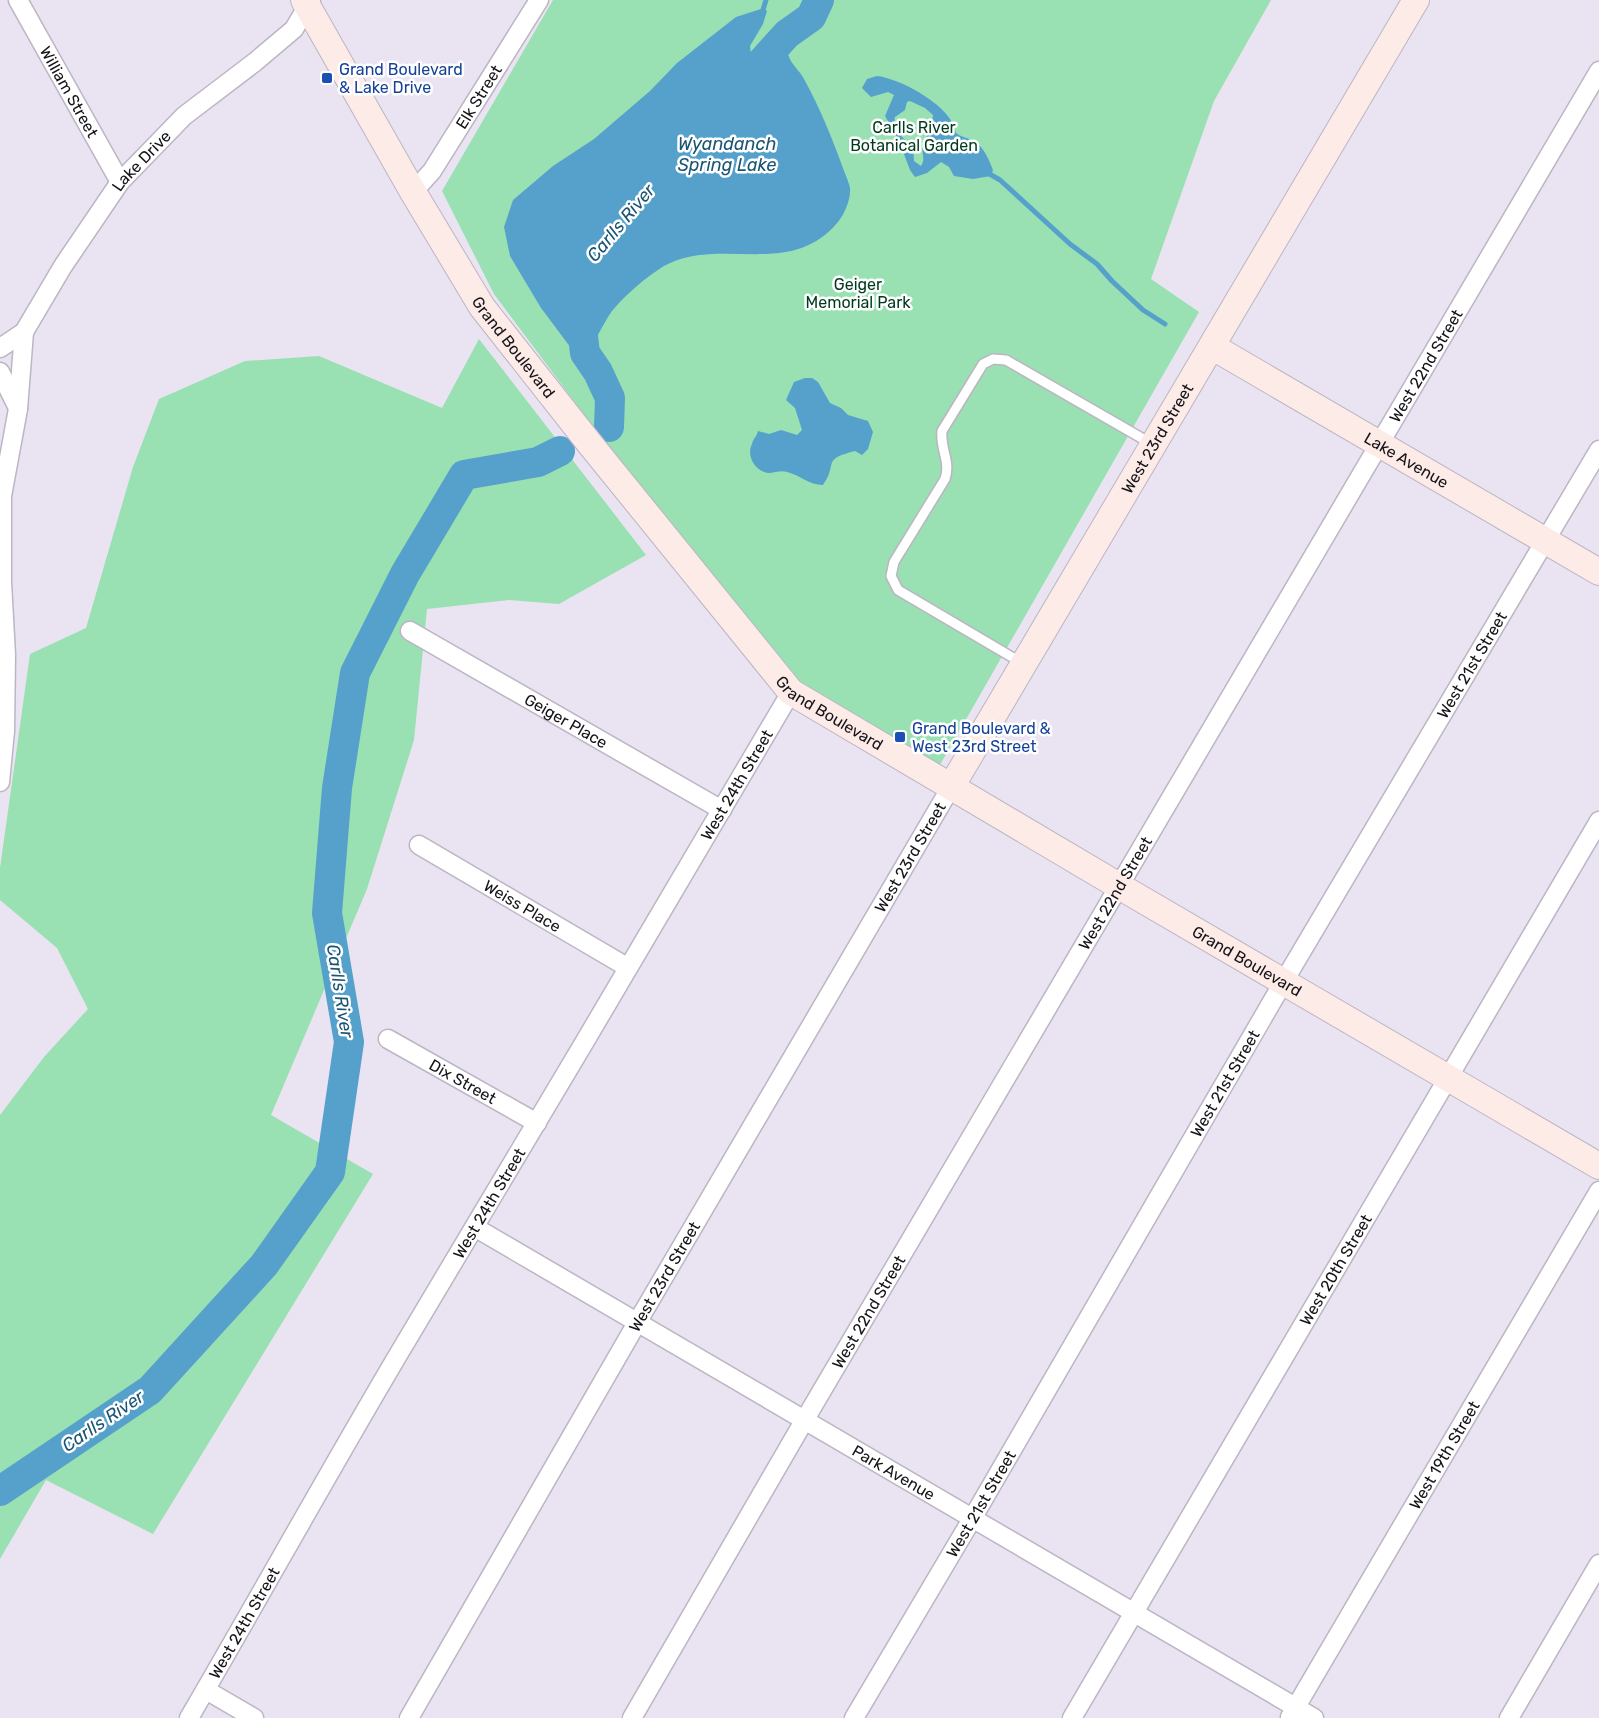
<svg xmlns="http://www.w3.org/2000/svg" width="1599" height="1718" font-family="Rubik,sans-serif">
<rect width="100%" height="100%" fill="#eae3f2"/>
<g fill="#99e0b2">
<path d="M553 0H1271L1214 101 1151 279 1199 312 933 777 791 692 494 294 442 191Z"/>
<path d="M479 339 646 555 559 604 509 600 427 609 414 740 367 889 271 1115 373 1174 153 1534 46 1480 0 1559V1115L44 1057 88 1009 57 948 0 900V868L30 654 86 628 133 467 159 399 245 361 319 356 442 408Z"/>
</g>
<g fill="#55a1cc" fill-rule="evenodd">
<path d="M764 8 767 11 763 24 750 46 751 55 755 59 761 60 779 32 787 34C787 41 786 51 789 57 792 65 800 71 804 79 820 108 833 140 844 171 846 176 849 183 850 188 851 198 845 214 838 222 790 280 720 235 664 266 646 277 625 295 612 311 602 325 597 340 585 353L574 352 541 308 510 256 504 227 513 200 553 166 594 139 650 91 677 63 736 17Z"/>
<path d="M877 76C902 79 953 107 956 133 963 138 969 138 974 141 984 147 989 160 993 170L991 176 973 179 954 176 949 167 941 162 927 173 915 177 910 170 899 141 885 116 894 95 888 92 871 97 862 88 867 79ZM910 101 925 108 933 115C932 126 927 135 923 146 921 153 926 159 921 166L914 161 913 145C902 138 892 130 895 117L905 110 907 102Z"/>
<path d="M805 378H812L818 382 830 403 841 408 848 415 868 421 873 432 868 449 862 455 855 451C820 460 839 463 823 485 809 485 800 475 787 472 781 470 775 473 768 473 755 471 746 456 752 444 753 439 757 436 758 431L769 434 781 430 797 435 802 430 795 408 786 400 794 382Z"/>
</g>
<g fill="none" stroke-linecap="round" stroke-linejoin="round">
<g stroke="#55a1cc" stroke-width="5">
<path d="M762 13 766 0"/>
<path d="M986 172 1000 180 1070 244 1097 264 1112 281 1143 310 1165 324"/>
</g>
<g stroke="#55a1cc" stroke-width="30">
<path d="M759 65 787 34 811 17 819 0"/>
<path d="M580 312 585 353 598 372 610 398 609 427"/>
<path d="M0 1491 150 1390 264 1265 330 1172 349 1042 327 913 337 788 355 673 405 574 464 475 538 462 560 451"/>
</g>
<g stroke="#bcb5c3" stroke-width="12">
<path id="lane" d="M1022 663 898 590 891 576 894 562 945 479C951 461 940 450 942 431L983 364 993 359 1006 360 1152 444"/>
</g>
<g stroke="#bcb5c3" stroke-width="21">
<g id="street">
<path id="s1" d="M18 0 120 182"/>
<path id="s2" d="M413 192 432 171 539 0"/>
<path id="s3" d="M0 348 24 332 63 266 120 182 184 116 255 62 294 29 311 0"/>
<path d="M0 372 18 408"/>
<path id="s4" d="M410 631 722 810"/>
<path d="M0 782 5 731 6 655 2 582V496L18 409 24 332"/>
<path id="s5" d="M419 845 627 967"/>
<path id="s6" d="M388 1039 537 1123"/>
<path id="s7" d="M476 1228 1314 1718"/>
<path d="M206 1690 254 1718"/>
<path id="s8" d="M1290 1717 1599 1191"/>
<path id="s9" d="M189 1718C259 1598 327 1475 398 1355 530 1135 661 913 791 692"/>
<path id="s10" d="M409 1718 638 1321 951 787"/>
<path id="s11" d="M632 1718 804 1421 1599 71"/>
<path id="s12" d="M854 1718 972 1519 1284 981 1599 450"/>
<path id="s13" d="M1072 1718 1599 821"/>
<path d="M1509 1718 1599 1564"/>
</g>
</g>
<g stroke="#bcb5c3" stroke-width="28">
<g id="secondary">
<path id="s14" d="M304 0 413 192 482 307 590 444 791 692 1119 886 1599 1166"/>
<path id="s15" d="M1213 347 1599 572"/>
<path id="s16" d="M951 787 1416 0"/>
</g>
</g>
<use href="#lane" stroke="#fff" stroke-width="9"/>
<use href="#street" stroke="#fff" stroke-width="18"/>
<use href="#secondary" stroke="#fdebe8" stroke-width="26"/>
</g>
<g fill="#1a4fb4" stroke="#fff" stroke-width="2">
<rect x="321" y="72" width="12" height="12" rx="3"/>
<rect x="894" y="731" width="12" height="12" rx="3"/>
</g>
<g text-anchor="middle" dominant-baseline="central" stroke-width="5" stroke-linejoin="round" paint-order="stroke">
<g font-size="16" fill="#164399" stroke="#fff" text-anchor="start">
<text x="339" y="69">Grand Boulevard<tspan x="339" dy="18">&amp; Lake Drive</tspan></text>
<text x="912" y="728">Grand Boulevard &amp;<tspan x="912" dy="18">West 23rd Street</tspan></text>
</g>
<g font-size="16" fill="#161418" stroke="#fff">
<text stroke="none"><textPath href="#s1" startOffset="105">William Street</textPath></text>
<text stroke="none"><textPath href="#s2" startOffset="116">Elk Street</textPath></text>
<text stroke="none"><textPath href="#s3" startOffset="237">Lake Drive</textPath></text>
<text stroke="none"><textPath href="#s14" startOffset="406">Grand Boulevard</textPath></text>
<text stroke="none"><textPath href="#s11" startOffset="1568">West 22nd Street</textPath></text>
<text stroke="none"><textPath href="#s16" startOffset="405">West 23rd Street</textPath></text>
<text stroke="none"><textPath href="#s15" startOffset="224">Lake Avenue</textPath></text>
<text stroke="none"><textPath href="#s12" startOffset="1221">West 21st Street</textPath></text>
<text stroke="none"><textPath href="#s14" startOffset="892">Grand Boulevard</textPath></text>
<text stroke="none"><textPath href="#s4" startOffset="180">Geiger Place</textPath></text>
<text stroke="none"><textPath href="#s9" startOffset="1082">West 24th Street</textPath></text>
<text stroke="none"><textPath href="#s10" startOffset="996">West 23rd Street</textPath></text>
<text stroke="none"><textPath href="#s11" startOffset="956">West 22nd Street</textPath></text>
<text stroke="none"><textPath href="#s5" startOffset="120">Weiss Place</textPath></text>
<text stroke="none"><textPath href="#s14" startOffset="1378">Grand Boulevard</textPath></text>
<text stroke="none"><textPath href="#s6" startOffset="86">Dix Street</textPath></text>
<text stroke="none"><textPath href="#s12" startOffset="735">West 21st Street</textPath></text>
<text stroke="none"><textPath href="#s9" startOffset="596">West 24th Street</textPath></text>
<text stroke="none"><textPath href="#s13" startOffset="520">West 20th Street</textPath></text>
<text stroke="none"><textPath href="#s10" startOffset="510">West 23rd Street</textPath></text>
<text stroke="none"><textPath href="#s11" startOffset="470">West 22nd Street</textPath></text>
<text stroke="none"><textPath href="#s8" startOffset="304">West 19th Street</textPath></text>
<text stroke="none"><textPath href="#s7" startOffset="484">Park Avenue</textPath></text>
<text stroke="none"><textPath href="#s12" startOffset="249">West 21st Street</textPath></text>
<text stroke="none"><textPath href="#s9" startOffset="110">West 24th Street</textPath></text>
</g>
<g font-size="16" fill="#003a1d" stroke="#fff">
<text x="914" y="127">Carlls River<tspan x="914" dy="18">Botanical Garden</tspan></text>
<text x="858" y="284">Geiger<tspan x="858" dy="18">Memorial Park</tspan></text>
</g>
<g font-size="18" font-style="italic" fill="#1a5573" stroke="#fff">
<text x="727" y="144">Wyandanch<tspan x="727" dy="21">Spring Lake</tspan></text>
<text transform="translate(621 223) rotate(-50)">Carlls River</text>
<text transform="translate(340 991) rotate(81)">Carlls River</text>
<text transform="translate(103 1421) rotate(-34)">Carlls River</text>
</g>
</g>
</svg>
